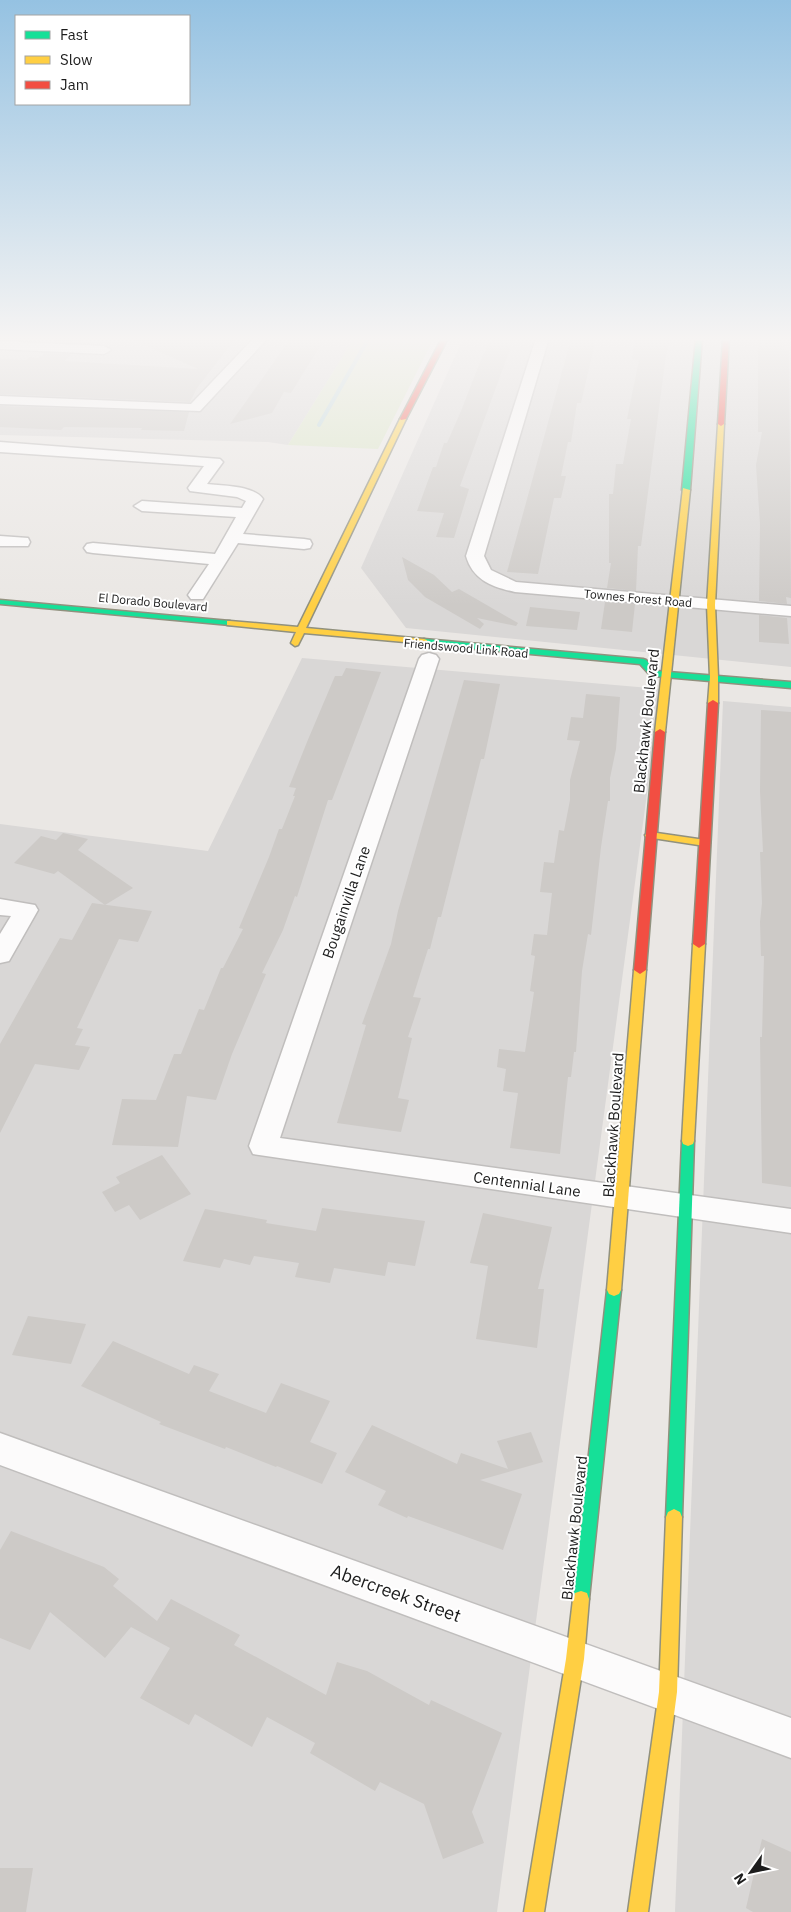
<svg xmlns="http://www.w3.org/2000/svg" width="791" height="1912" font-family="'IBM Plex Sans',sans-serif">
<rect width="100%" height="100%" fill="#eae7e4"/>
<g fill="#d9d7d6">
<path d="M0 338H354L288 445 268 442 0 435Z"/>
<path d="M463 338H791V667L406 628 361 568Z"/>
<path d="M302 658 661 689 497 1912H0V824L208 851Z"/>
<path d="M723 701 791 707V1912H675Z"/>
</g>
<path fill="#d9e4c5" d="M354 338H434L378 449 288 445Z"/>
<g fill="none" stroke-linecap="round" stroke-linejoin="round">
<path stroke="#bad6da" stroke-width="4" d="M319 425 369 338"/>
</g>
<g fill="#cdcac7">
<path d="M58 338H86L82 343 54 342Z"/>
<path d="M129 338H236L197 388 190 402 0 394V359L26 360 29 357 39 358 44 353 71 354 65 361 198 369Z"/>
<path d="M291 338H321L319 342 322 343 291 393 284 392 272 413 230 424Z"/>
<path d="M493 338H514L460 486 469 489 454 538 436 537 444 513 417 511 433 467H436L444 443H447L461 411 480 362 489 342H492Z"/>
<path d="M596 338 581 403H577L571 442H568L561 476H566L561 498H554L538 574 507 572 571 339Z"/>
<path d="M635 338H671L666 355 641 546H638L636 591 607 588 611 563H609V494H613L616 464H623L631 419H627L639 360 632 359Z"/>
<path d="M758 338H781L782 349 789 350 791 598 786 597 787 604 759 601 760 524 756 465 762 432H758Z"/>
<path d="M0 406 189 412 184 431 141 430 142 428 64 427 61 430 0 427Z"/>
<path d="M402 557 434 575 452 592 459 589 518 623 516 626 477 618 484 624 480 629 425 597 408 580Z"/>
<path d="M605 602 635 604 632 632 601 629Z"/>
<path d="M530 607 580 612 577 630 526 626Z"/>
<path d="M759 615 787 618 789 644 759 642Z"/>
<path d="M346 668 381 672 332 800H328L297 897 295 896 283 930 262 973 266 974 232 1054 216 1100 187 1096 178 1147 112 1145 122 1099 156 1100 174 1054H181L199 1009 204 1010 221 968H223L243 929 239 928 269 857 279 829H282L295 796H293L296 788 289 787 307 742 335 676H342Z"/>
<path d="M464 680 500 684 484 759H481L441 917H438L430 949H428L413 997 421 998 408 1037 412 1038 398 1098 409 1100 401 1132 337 1123 366 1025 362 1024 391 944 398 911Z"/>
<path d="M586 694 620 697 616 749 610 778V801H608L601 847 591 935 588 934 582 971 576 1052H574L571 1077H568L560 1154 510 1148 518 1093 503 1091 506 1069 497 1067 499 1049 525 1052 534 992 530 991 535 956 531 955 534 934 547 935 552 893 540 892 544 862 554 863 559 830 564 831 570 800V780L580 741 567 740 571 717 583 718Z"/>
<path d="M761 710 791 712V1187L762 1183 760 1037H762L764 956H761L760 922 762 903 760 852H763L760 791Z"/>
<path d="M63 833 88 839 78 850 133 888 105 905 58 871 54 874 14 863 41 836 56 840Z"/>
<path d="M92 903 152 911 138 942 119 939 77 1028 83 1029 75 1045 90 1047 79 1070 35 1064 0 1133V1044L60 938 72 940Z"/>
<path d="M162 1155 191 1194 140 1220 129 1205 115 1212 102 1192 120 1183 116 1177Z"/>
<path d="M322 1208 425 1221 415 1266 388 1262 385 1276 334 1268 330 1283 295 1277 299 1263 254 1256 250 1265 224 1259 220 1268 183 1261 205 1209 267 1220 266 1223 316 1231Z"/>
<path d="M483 1213 552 1227 538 1289H544L537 1348 476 1339 488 1266 470 1263Z"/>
<path d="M28 1316 86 1324 71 1364 12 1355Z"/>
<path d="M113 1341 189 1374 194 1365 219 1374 209 1391 266 1413 281 1383 330 1401 310 1442 337 1453 322 1484 277 1466 276 1467 226 1447 225 1449 159 1424 161 1422 81 1386Z"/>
<path d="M372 1425 457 1464 461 1453 508 1469 497 1441 531 1432 543 1462 480 1480 522 1494 503 1550 408 1516 407 1518 378 1505 386 1491 345 1472Z"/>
<path d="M11 1531 104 1567 119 1579 113 1586 157 1621 171 1599 240 1635 234 1645 326 1695 337 1662 367 1671 429 1705 431 1700 502 1733 472 1812 484 1843 443 1859 424 1804 380 1782 375 1791 310 1753 315 1743 267 1717 252 1747 195 1714 189 1725 140 1698 170 1648 131 1627 105 1658 50 1612 30 1650 0 1638V1550Z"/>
<path d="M762 1839 791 1852V1912H753L746 1908Z"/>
<path d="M0 1868H33L26 1912H0Z"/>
</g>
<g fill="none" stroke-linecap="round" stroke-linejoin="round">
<g stroke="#c0bebd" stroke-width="3">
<g id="street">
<path d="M254 338H268L200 411 0 404V396L191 404Z"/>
<path d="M536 338H549L484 556 491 570 516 582 791 606V616L515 592C492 587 473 580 466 556Z"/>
<path d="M0 341 104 346 111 350 104 354 0 349Z"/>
<path d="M0 442 220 459 223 462 207 484C222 486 253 485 263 499L243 534 304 539 310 540 312 544 310 548 304 549 238 543 203 599H191L188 595 209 564 93 553 87 552 84 548 87 544 93 543 215 554 236 517 142 511 134 506 142 501 242 508 246 501 237 497 190 491 188 488 204 466 0 452Z"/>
<path d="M0 536 28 538 30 542 28 546H0Z"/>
<path d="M429 653 436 655 439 659 280 1138 791 1209V1233L253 1154 249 1146 419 659 422 655Z"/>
<path d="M0 899 35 905 38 910 9 961 0 963V934L11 916 0 915Z"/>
<path d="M0 1433 791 1718V1758L0 1465Z"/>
</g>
</g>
<g stroke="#91917e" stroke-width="3">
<g id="fast">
<path d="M696 338H702L690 490 686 492 682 490Z"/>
<path d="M0 600 230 621 234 623 230 625 0 604Z"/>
<path d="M424 639 643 659 646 660 656 671 791 682V688L653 676 650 675 640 664 421 644V640Z"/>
<path d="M688 1136 693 1138 694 1141 682 1517 680 1522 674 1525 668 1522 666 1517 682 1141 683 1138Z"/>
<path d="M614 1284 619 1286 621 1290 589 1599 587 1605 581 1607 575 1605 573 1599 607 1290 609 1286Z"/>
</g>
</g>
<g stroke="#91917e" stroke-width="3">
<g id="slow">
<path d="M403 417 406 419 306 628 424 639 427 640V644L304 633 298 645 295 646 291 643 296 632 227 625V621H230L298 627 400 419Z"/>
<path d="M721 422 724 424 715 605 718 677V703L713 706 708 703 710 677 707 605 718 424Z"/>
<path d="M683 488 690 490 665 732 660 735 655 732Z"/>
<path d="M650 832 705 840 710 843 705 846 646 837 645 835Z"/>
<path d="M699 940 705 944 694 1141 693 1144 688 1146 683 1144 682 1141 693 944Z"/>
<path d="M640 966 646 970 621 1290 619 1294 614 1296 609 1294 607 1290 634 970Z"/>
<path d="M674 1509 680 1512 682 1517 677 1692 648 1912H628L659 1692 666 1517 668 1512Z"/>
<path d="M581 1591 587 1593 589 1599 584 1659 544 1912H524L566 1659 573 1599 575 1593Z"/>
</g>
</g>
<g stroke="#91917e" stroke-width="3">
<g id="jam">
<path d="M442 338H448L406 419 401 420 400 419Z"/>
<path d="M723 338H729L724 424 721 426 718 424Z"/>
<path d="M713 700 718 703 705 944 699 948 693 944 708 703Z"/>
<path d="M660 729 665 732 646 970 640 974 634 970 655 732Z"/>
</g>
</g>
<use href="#street" fill="#fcfbfb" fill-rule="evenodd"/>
<use href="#fast" fill="#16e098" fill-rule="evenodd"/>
<use href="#slow" fill="#ffcf43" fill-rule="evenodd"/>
<use href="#jam" fill="#f24e42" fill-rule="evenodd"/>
</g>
<linearGradient id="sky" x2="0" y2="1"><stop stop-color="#95c2e2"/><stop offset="0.56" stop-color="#f6f4f3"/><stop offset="1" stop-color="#f6f4f3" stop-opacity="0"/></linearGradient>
<rect width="791" height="606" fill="url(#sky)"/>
<g text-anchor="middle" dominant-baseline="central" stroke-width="4" stroke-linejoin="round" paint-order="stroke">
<g font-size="12" fill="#1c1c1c" stroke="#fff">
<text transform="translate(638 598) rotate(5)">Townes Forest Road</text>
<text transform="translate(153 602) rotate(5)">El Dorado Boulevard</text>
<text transform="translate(466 648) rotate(5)">Friendswood Link Road</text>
</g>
<g font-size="15" fill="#1c1c1c" stroke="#fff">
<text transform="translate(646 721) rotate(-84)">Blackhawk Boulevard</text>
<text transform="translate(346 902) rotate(-71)">Bougainvilla Lane</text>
<text transform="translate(613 1125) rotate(-86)">Blackhawk Boulevard</text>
<text transform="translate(527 1184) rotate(8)">Centennial Lane</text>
<text transform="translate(574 1528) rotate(-84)">Blackhawk Boulevard</text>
</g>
<g font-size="18" fill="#1c1c1c" stroke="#fff">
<text transform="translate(396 1593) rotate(20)">Abercreek Street</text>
</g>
</g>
<rect x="15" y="15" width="175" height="90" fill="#ffffff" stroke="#a4a4a4"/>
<rect x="25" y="31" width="25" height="8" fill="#16e098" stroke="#a4a4a4"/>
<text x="60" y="40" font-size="15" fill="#1c1c1c">Fast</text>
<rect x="25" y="56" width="25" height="8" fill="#ffcf43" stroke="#a4a4a4"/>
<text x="60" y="65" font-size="15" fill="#1c1c1c">Slow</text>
<rect x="25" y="81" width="25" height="8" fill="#f24e42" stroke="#a4a4a4"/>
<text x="60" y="90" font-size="15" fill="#1c1c1c">Jam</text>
<g transform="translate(751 1872) rotate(237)" stroke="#ffffff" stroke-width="4" paint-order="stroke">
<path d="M0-4L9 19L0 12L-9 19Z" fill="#1c1c1c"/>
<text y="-8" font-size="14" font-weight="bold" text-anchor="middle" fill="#1c1c1c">N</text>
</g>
</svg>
